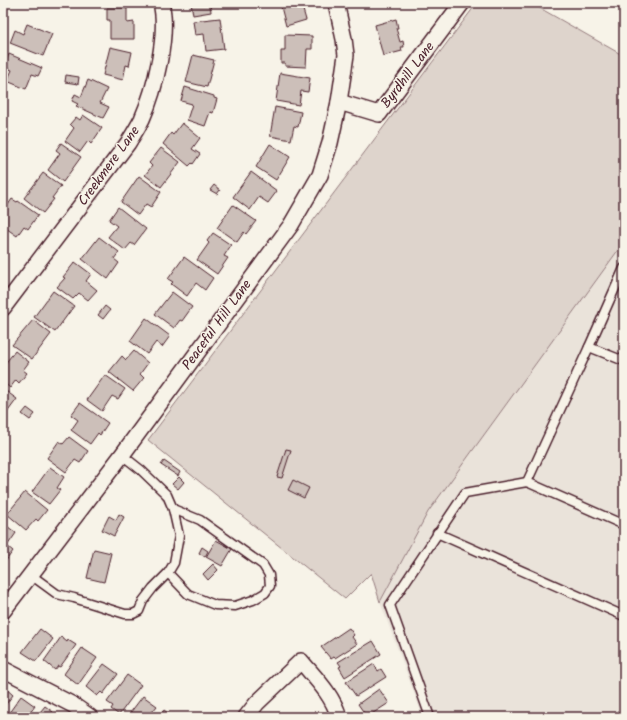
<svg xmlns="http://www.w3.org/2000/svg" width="627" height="720" font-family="Kalam,sans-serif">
<rect width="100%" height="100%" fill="#f7f3e8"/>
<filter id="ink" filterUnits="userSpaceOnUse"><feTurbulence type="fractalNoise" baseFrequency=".025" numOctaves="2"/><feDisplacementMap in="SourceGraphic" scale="8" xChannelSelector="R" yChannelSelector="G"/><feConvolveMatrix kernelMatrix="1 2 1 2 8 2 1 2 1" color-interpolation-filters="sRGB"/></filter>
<g filter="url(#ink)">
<path fill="#eae3da" d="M624 242V717H423L380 602 428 512Z"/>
<path fill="#ded4cc" stroke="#947a7c" d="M477 3H531L624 56V242L428 512 380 602 371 573 345 599 148 440Z"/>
<g fill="#ccbfb9" stroke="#4a1f2b">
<path d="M191 3H210L211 12 193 15Z"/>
<path d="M280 3H301L306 20 286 26Z"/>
<path d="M107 8H127V23L134 22V39H110V20H107Z"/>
<path d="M220 18 224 49 206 51 204 34 195 35 193 21Z"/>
<path d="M396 19 398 28H396L400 42 403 41 404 47H401L402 51 383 56 375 25Z"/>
<path d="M27 24 52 34 43 56 10 43 15 30 23 34Z"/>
<path d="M285 35 312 36V49H307L306 67 285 66V63H281V51H285Z"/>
<path d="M110 47 132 52 129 66 126 65 123 80 103 75Z"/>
<path d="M9 54 42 68 38 76 32 74 26 89 7 81 12 70 4 67Z"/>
<path d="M193 55 214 60 207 87 186 82Z"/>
<path d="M280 73 310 78 308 92 301 91 299 105 276 101Z"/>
<path d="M66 75 79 77 78 84 65 82Z"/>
<path d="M88 80 107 89 100 103 109 107 103 118 76 106 78 104 72 101 75 94 81 97Z"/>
<path d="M185 87 214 96V98L217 99 213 113 210 112 205 126 187 120 192 104 181 101Z"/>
<path d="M275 107 301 112 298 127 294 126 291 140 270 136Z"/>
<path d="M83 115 102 128 91 144 88 141 80 152 65 141 74 128 70 124 76 117 80 120Z"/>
<path d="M182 123 200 138 192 149 200 154 193 164 192 163 189 166 163 144 171 133 173 135Z"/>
<path d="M61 143 81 157 63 182 48 170 60 153 56 150Z"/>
<path d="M270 144 290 157 276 180 256 167Z"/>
<path d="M161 148 180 162 161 187 145 175 152 166 149 163Z"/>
<path d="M251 172 277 191 268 203 259 197 250 210 233 197Z"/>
<path d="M43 173 61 186 52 198 54 199 43 213 24 198Z"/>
<path d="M139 176 161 192 151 207 146 204 138 215 121 202Z"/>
<path d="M214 185 220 190 217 194 210 190Z"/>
<path d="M12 199 17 202 18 201 38 215 28 229 24 226 17 236 3 226 4 215 3 212Z"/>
<path d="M233 205 256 221 246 234 244 232 237 242 217 228Z"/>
<path d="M118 207 146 229 134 245 131 243 125 250 108 237 117 226 109 220Z"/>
<path d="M213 233 231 245 224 256 228 258 217 274 197 260 209 243 207 241Z"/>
<path d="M99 237 119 252 114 259 119 263 108 279 82 259Z"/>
<path d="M184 257 213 278 205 290 196 283 187 296 171 284 173 282 168 279Z"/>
<path d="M75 262 91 274 86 281 97 290 88 300 79 293 73 299 57 287 65 278 63 277Z"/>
<path d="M53 291 74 306 55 332 34 317Z"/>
<path d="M172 292 192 307 182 321 180 320 174 328 155 314Z"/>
<path d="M105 306 110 310 103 319 98 315Z"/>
<path d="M146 318 170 336 162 347 156 342 147 354 130 341Z"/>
<path d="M33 320 51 334 32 359 12 345Z"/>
<path d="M15 351 29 362 23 370 27 373 19 383 16 380 10 388 3 382V364L4 365Z"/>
<path d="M134 351 148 363 140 374 144 378 133 391 109 372 122 356 126 360Z"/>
<path d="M105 375 125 389 118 399 112 396 102 411 87 400Z"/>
<path d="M3 389 17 399 3 418Z"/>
<path d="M80 403 108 423 100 435 98 433 90 444 71 430 78 420 71 415Z"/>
<path d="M27 408 35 414 30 420 22 414Z"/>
<path d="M69 437 88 451 80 463 75 460 66 472 47 458 59 441 63 444Z"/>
<path d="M286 449 291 450 282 478 277 477Z"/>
<path d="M164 461 180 472 178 476 161 465Z"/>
<path d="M50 467 64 477 57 488 60 490 49 504 32 492Z"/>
<path d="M179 477 184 482 178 489 172 484Z"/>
<path d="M293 480 309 488 304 498 288 490Z"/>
<path d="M25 492 47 510 38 521 36 519 26 530 7 514Z"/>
<path d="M119 514 124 517 114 536 102 530 109 516 116 520Z"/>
<path d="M3 523 16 533 7 546 13 551 5 562 3 560Z"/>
<path d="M216 540 232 549 222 566 206 557Z"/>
<path d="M202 547 208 551 205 557 199 553Z"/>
<path d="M94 549 111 553 104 582 87 578Z"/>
<path d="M213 564 218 570 208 580 203 574Z"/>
<path d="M349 628 354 635 352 637 357 644 335 658 334 657 331 659 321 647Z"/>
<path d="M40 629 53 639 36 661 22 652Z"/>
<path d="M61 637 67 642 68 640 76 645 60 667 58 666 55 670 44 661Z"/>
<path d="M373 641 381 654 345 677 339 667 341 666 338 662Z"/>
<path d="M82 648 97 658 78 685 64 674Z"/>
<path d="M104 664 118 674 103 694 101 692 97 696 86 687Z"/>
<path d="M374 664 378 671 381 669 386 677 356 696 346 682Z"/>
<path d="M127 675 141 685 119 715 111 709 113 706 107 702Z"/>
<path d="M3 686 13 695 3 708Z"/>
<path d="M379 689 389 703 367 717 358 704Z"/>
<path d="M21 696 35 706 27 717H6Z"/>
<path d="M143 696 157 706 148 717H127Z"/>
<path d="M45 706 53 712 52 713 58 717H36Z"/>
<path d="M164 710 172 716 173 714 177 717H159Z"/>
</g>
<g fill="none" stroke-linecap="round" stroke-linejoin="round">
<g stroke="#4a1f2b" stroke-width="11">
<g id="lane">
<path d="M589 347 624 268"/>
<path d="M527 482 589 347 624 361"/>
<path d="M437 533 624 616"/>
<path d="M168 573 188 594 215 605 235 606 253 600 265 593 270 586 269 575 263 565 200 520 173 509"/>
<path d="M31 575 57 594 74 598 125 614H133L139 611 143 601 153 588 168 573 174 563 179 536 173 509 167 495 141 470 122 455"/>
<path d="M430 717 390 605 465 493 527 482 624 525"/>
<path d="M619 717 624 713"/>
</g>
</g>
<g stroke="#4a1f2b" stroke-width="18">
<g id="street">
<path d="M339 102 379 114 462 3"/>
<path d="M3 308 128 143C133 135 138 127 142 119 155 90 169 34 161 3"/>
<path d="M3 611 122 455 291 225 320 175 330 143 339 102 346 55 344 39 336 3"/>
<path d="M3 669 73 705 90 717"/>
<path d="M246 717 257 703 301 661C316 679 332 694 339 717"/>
</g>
</g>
<use href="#lane" stroke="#f7f3e8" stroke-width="8"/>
<use href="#street" stroke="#f7f3e8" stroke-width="15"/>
</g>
</g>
<g text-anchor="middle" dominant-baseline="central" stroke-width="3" stroke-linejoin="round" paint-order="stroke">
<g font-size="14" fill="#4a1f2b" stroke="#f7f3e8">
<text transform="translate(408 75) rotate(-53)">Byrdhill Lane</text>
<text transform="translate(109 166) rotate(-54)">Creekmere Lane</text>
<text transform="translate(217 325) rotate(-54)">Peaceful Hill Lane</text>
</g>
</g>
<rect width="627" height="720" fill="none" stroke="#f7f3e8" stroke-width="16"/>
<rect x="8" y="8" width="611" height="704" fill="none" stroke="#4a1f2b" stroke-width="1.5" filter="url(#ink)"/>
</svg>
